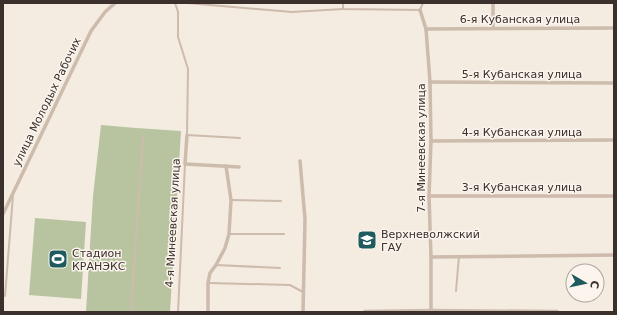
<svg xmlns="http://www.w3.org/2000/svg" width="617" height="315" font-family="'DejaVu Sans',sans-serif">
<rect width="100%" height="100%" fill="#f4ebe1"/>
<g fill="#b8c4a0">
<path d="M101 125 136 128 181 131 170 312H86L93 196Z"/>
<path d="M35 218 86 222 81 299 29 295Z"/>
</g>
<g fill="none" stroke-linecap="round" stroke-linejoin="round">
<g stroke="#cdbbac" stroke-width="2">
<path d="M175 3 178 12V37L188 69 187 135 240 138"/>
<path d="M187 3 292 12 343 9"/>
<path d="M343 3V9L420 10 423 3"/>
<path d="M232 200 281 201"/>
<path d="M229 234H284"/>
<path d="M216 265 280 268"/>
<path d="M209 283 290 285 303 292"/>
<path d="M456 291 459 256"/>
<path d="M5 296 13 195"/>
<path d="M131 312 143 136"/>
<path d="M178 312 185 164"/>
</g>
<g stroke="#cdbbac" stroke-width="3.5">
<path d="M420 10 426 29 430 82 431 141 429 196 431 257V312"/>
<path d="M493 28V3"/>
<path d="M426 29 614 28"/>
<path d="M430 82 614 83"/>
<path d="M187 135 185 164 239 167"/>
<path d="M431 141 614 140"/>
<path d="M300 161 305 219 303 312"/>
<path d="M429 196H614"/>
<path d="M3 214 91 31 105 12 115 3"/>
<path d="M431 257 614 255"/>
<path d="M208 312V283L210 273 216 265 225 248 229 234 231 200 226 166"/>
</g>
<path stroke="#cdbbac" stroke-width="4.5" d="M365 312 431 311 557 312"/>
</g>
<defs>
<g id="university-square" transform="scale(1)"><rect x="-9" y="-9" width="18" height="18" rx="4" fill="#1f5a5e" stroke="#fbf5ee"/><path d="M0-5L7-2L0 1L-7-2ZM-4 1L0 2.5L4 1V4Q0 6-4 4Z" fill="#fff"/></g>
<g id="stadium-square" transform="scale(1)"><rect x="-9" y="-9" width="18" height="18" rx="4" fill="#1f5a5e" stroke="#fbf5ee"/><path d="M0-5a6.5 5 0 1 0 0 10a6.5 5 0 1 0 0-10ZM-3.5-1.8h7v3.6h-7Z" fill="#fff"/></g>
</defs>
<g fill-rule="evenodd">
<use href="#university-square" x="367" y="240"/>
<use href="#stadium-square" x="58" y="259"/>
</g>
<g text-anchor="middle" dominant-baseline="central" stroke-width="3" stroke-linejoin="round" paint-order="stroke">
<g font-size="11" fill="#3b302b" stroke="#fbf5ee">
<text x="520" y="19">6-я Кубанская улица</text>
<text x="522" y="74">5-я Кубанская улица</text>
<text transform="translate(47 102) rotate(-64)">улица Молодых Рабочих</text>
<text x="522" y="132">4-я Кубанская улица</text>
<text transform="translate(421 148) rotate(-90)">7-я Минеевская улица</text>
<text x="522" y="187">3-я Кубанская улица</text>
<text transform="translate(173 223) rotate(-87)">4-я Минеевская улица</text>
</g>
<g font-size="11" fill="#3b302b" stroke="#fbf5ee" text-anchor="start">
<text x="381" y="234">Верхневолжский<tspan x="381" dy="13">ГАУ</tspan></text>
<text x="72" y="253">Стадион<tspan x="72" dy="13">КРАНЭКС</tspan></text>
</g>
</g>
<rect width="617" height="315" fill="none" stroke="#3b302b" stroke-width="8"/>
<g transform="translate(585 283) rotate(99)"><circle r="19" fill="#fbf5ee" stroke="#aea6a0"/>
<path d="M0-3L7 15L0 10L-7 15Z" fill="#1f5a5e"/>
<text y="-6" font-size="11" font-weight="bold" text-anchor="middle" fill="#3b302b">С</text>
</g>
</svg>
